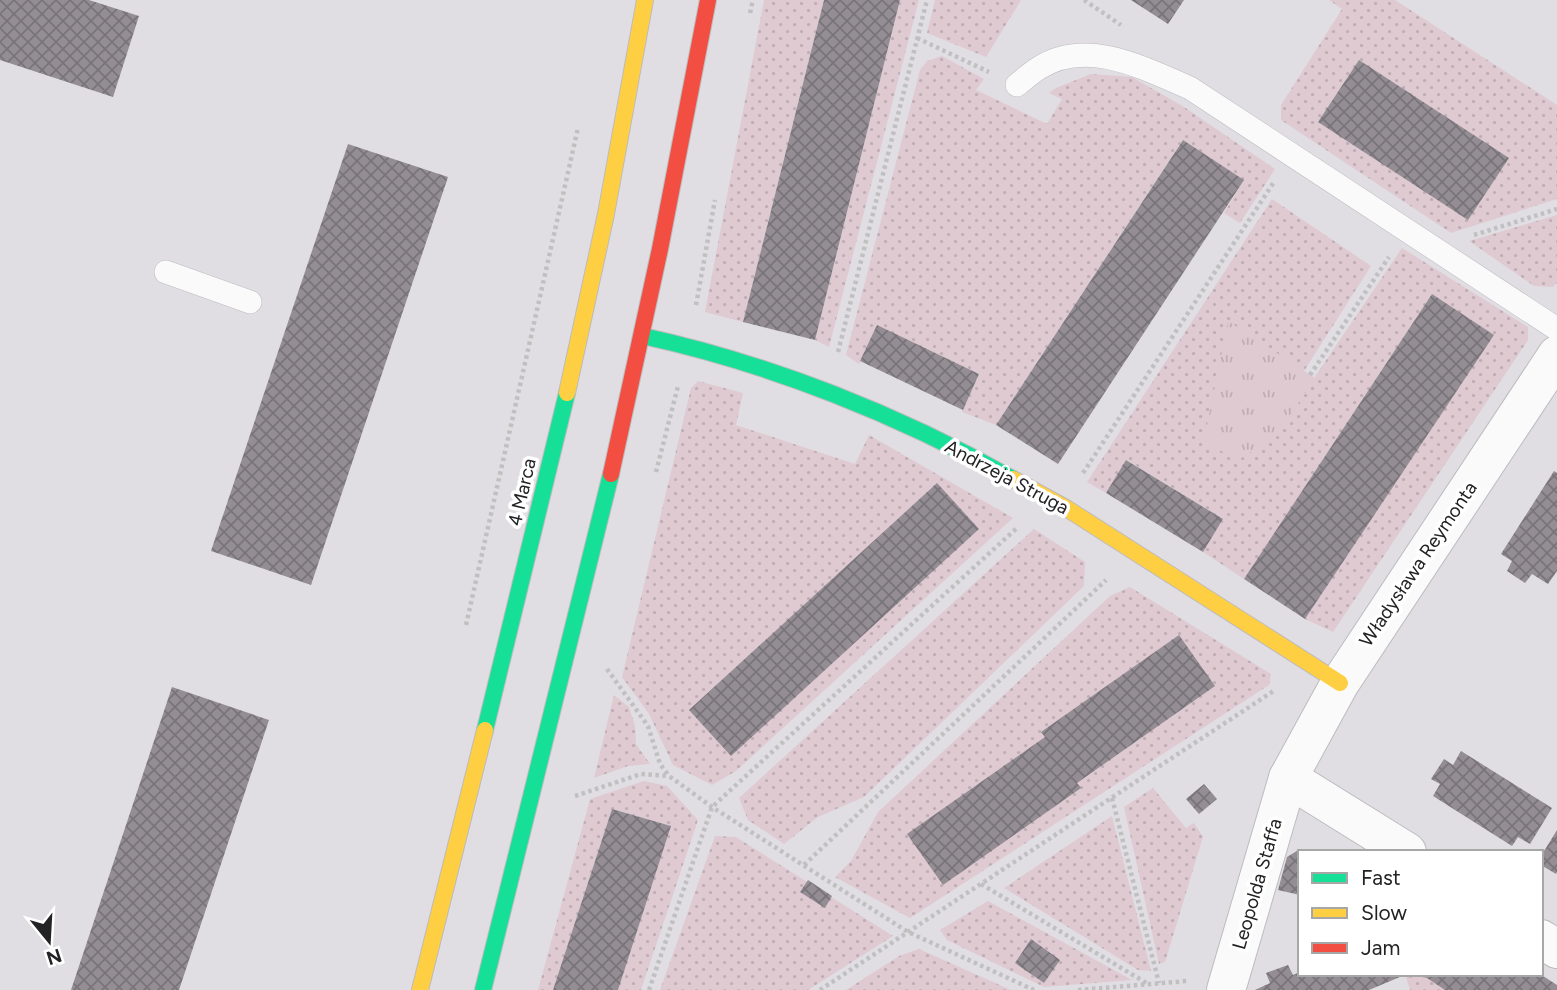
<svg xmlns="http://www.w3.org/2000/svg" width="1557" height="990" font-family="Figtree,sans-serif">
<defs>
<pattern id="grass-dots" width="8" height="8" patternUnits="userSpaceOnUse" patternTransform="scale(1.75)"><rect width="8" height="8" fill="#dfcad2"/><path d="M2 2h.1M6 6h.1" fill="none" stroke="#bfadb4" stroke-width="1.8" stroke-linecap="round"/></pattern>
<pattern id="park-tufts" width="24" height="20" patternUnits="userSpaceOnUse" patternTransform="scale(1.75)"><rect width="24" height="20" fill="#dfcad2"/><path d="M3 7l-1-3M5 7V3M7 7l1-3M15 17l-1-3M17 17v-4M19 17l1-3" fill="none" stroke="#bfadb4"/></pattern>
<pattern id="building-cross-hatch" width="8" height="8" patternUnits="userSpaceOnUse" patternTransform="scale(1.75)"><rect width="8" height="8" fill="#948e94"/><path d="M0 0l8 8M0 8l8-8" fill="none" stroke="#787479"/></pattern>
</defs>
<rect width="100%" height="100%" fill="#e0dee2"/>
<g fill="url(#grass-dots)">
<path d="M764 0H824L743 322 705 312Z"/>
<path d="M900 0H919L829 347 815 340Z"/>
<path d="M935 0H1021L986 57 927 33Z"/>
<path d="M1329 0H1395L1557 105V199L1451 233 1281 120V105L1342 9Z"/>
<path d="M942 56 984 79 976 90 1047 124 1062 99 1049 93 1056 88 1091 74 1132 77 1184 107 1275 169 1240 223 1224 213 1244 180 1182 141 996 425 962 412 979 374 877 326 859 364 846 355 920 70 927 61Z"/>
<path d="M1272 199 1371 266 1304 371 1314 378 1402 248 1528 327V340L1333 632 1305 619 1493 335 1432 295 1244 579 1203 552 1223 519 1127 460 1106 493 1087 482Z"/>
<path d="M1557 215V283L1553 287 1534 286 1469 241Z"/>
<path d="M698 381 743 393 736 425 855 464 869 435 1013 518 736 771 712 785 673 765 649 714 622 677 691 388Z"/>
<path d="M1034 529 1085 562 1084 586 864 797 818 817 784 844 748 820 739 798Z"/>
<path d="M1130 587 1271 674 1269 685 910 918 835 877 851 861 878 812 1110 596Z"/>
<path d="M614 695 629 707 635 726 636 744 650 764 628 766 594 778Z"/>
<path d="M644 781 667 786 698 820 641 990H618L671 826 612 809 553 990H538L590 799Z"/>
<path d="M1153 788 1186 828 1194 823 1203 837 1165 962 1159 964 1124 807Z"/>
<path d="M1112 816 1151 971 1138 970 1004 888Z"/>
<path d="M715 836 736 837 893 936 808 990H660Z"/>
<path d="M988 901 1132 980 1044 987 947 940 940 930Z"/>
<path d="M919 949 1011 990H846L899 956Z"/>
<path d="M1405 974H1540L1557 990H1410Z"/>
</g>
<path fill="url(#park-tufts)" d="M1228 321 1315 378 1279 433 1237 461 1204 440Z"/>
<g fill="url(#building-cross-hatch)">
<path d="M0 0H89L139 16 113 97 0 60Z"/>
<path d="M824 0H900L815 340 743 322Z"/>
<path d="M1131 0H1184L1168 24Z"/>
<path d="M1359 60 1509 158 1468 220 1318 122Z"/>
<path d="M1183 140 1244 180 1058 464 996 425Z"/>
<path d="M348 144 448 177 311 585 211 551Z"/>
<path d="M1432 294 1494 335 1305 619 1244 579Z"/>
<path d="M877 325 979 374 963 410 860 361Z"/>
<path d="M1126 460 1223 519 1203 552 1106 493Z"/>
<path d="M1554 471 1557 473V571L1548 584 1532 574 1525 583 1507 571 1512 561 1501 554Z"/>
<path d="M937 483 979 529 731 756 689 710Z"/>
<path d="M1179 635 1215 686 1077 783 1081 788 943 885 907 834 1045 737 1041 732Z"/>
<path d="M172 687 269 720 179 990H71Z"/>
<path d="M1461 751 1552 808 1530 844 1518 837 1512 846 1433 796 1440 784 1431 779 1444 759 1453 765Z"/>
<path d="M1204 784 1217 799 1199 814 1186 799Z"/>
<path d="M612 809 671 826 619 987 618 990H553Z"/>
<path d="M1557 830V872L1556 874 1541 865V856Z"/>
<path d="M1300 849V895L1278 890 1287 857Z"/>
<path d="M808 880 832 896 825 908 800 892Z"/>
<path d="M1031 939 1060 960 1044 983 1015 963Z"/>
<path d="M1288 965 1293 975 1300 972V974H1407L1369 990H1255L1270 983 1266 973Z"/>
<path d="M1421 974H1540L1557 985V990H1445Z"/>
</g>
<g fill="none" stroke-linecap="round" stroke-linejoin="round">
<g stroke="#bcbbbe" stroke-width="24">
<g id="lane">
<path d="M1017 85C1024 79 1031 73 1039 68 1087 37 1145 69 1190 88L1557 329"/>
<path d="M166 272 250 302"/>
</g>
</g>
<g stroke="#bcbbbe" stroke-width="40">
<g id="street">
<path d="M1288 778 1407 852"/>
<path d="M1541 939 1557 949"/>
<path d="M1226 990 1288 778 1340 683 1557 355"/>
</g>
</g>
<g stroke="#bcbbbe" stroke-width="18">
<g id="fast">
<path d="M643 336C771 364 899 415 1013 479"/>
<path d="M485 730 567 393"/>
<path d="M483 990 611 474"/>
</g>
</g>
<g stroke="#bcbbbe" stroke-width="18">
<g id="slow">
<path d="M567 393 606 214 645 0"/>
<path d="M1013 479 1066 508 1340 683"/>
<path d="M420 990 485 730"/>
</g>
</g>
<g stroke="#bcbbbe" stroke-width="18">
<path id="jam" d="M611 474 660 249 708 0"/>
</g>
<g stroke="#c0c0c1" stroke-width="4.5" stroke-dasharray="3.5 3.5" stroke-linecap="butt">
<path d="M1084 0 1121 25"/>
<path d="M750 13 753 0"/>
<path d="M917 38 989 72"/>
<path d="M1474 235 1557 209"/>
<path d="M696 305 715 200"/>
<path d="M838 352 927 0"/>
<path d="M1310 375 1389 257"/>
<path d="M656 472 678 386"/>
<path d="M1083 473 1274 182"/>
<path d="M466 625 578 128"/>
<path d="M607 669 648 726 660 764 669 776 712 807 908 932 1034 990"/>
<path d="M575 796 641 774 668 776"/>
<path d="M1112 798 1159 983"/>
<path d="M804 865 1106 580"/>
<path d="M981 884 1148 984"/>
<path d="M649 990 712 807 1018 527"/>
<path d="M820 990 1275 690"/>
<path d="M1078 990 1187 981"/>
</g>
<use href="#lane" stroke="#fafafb" stroke-width="23"/>
<use href="#street" stroke="#fafafb" stroke-width="38"/>
<use href="#fast" stroke="#16e098" stroke-width="16"/>
<use href="#slow" stroke="#ffcf43" stroke-width="16"/>
<use href="#jam" stroke="#f24e42" stroke-width="16"/>
</g>
<g text-anchor="middle" dominant-baseline="central" stroke-width="7" stroke-linejoin="round" paint-order="stroke">
<g font-size="19" fill="#232224" stroke="#fff">
<text transform="translate(1007 477) rotate(28)">Andrzeja Struga</text>
<text transform="translate(522 492) rotate(-77)">4 Marca</text>
<text transform="translate(1418 564) rotate(-56)">Władysława Reymonta</text>
<text transform="translate(1257 884) rotate(-74)">Leopolda Staffa</text>
</g>
</g>
<rect x="1298" y="850" width="245" height="126" fill="#ffffff" stroke="#a7a7a7" stroke-width="2"/>
<rect x="1312" y="873" width="35" height="10" fill="#16e098" stroke="#a7a7a7" stroke-width="2"/>
<text x="1361" y="885" font-size="21" fill="#232224">Fast</text>
<rect x="1312" y="908" width="35" height="10" fill="#ffcf43" stroke="#a7a7a7" stroke-width="2"/>
<text x="1361" y="920" font-size="21" fill="#232224">Slow</text>
<rect x="1312" y="943" width="35" height="10" fill="#f24e42" stroke="#a7a7a7" stroke-width="2"/>
<text x="1361" y="955" font-size="21" fill="#232224">Jam</text>
<g transform="translate(49 941) rotate(162)" stroke="#ffffff" stroke-width="5" paint-order="stroke">
<path d="M0-5L12 26L0 18L-12 26Z" fill="#232224"/>
<text y="-10" font-size="19" font-weight="bold" text-anchor="middle" fill="#232224">N</text>
</g>
</svg>
